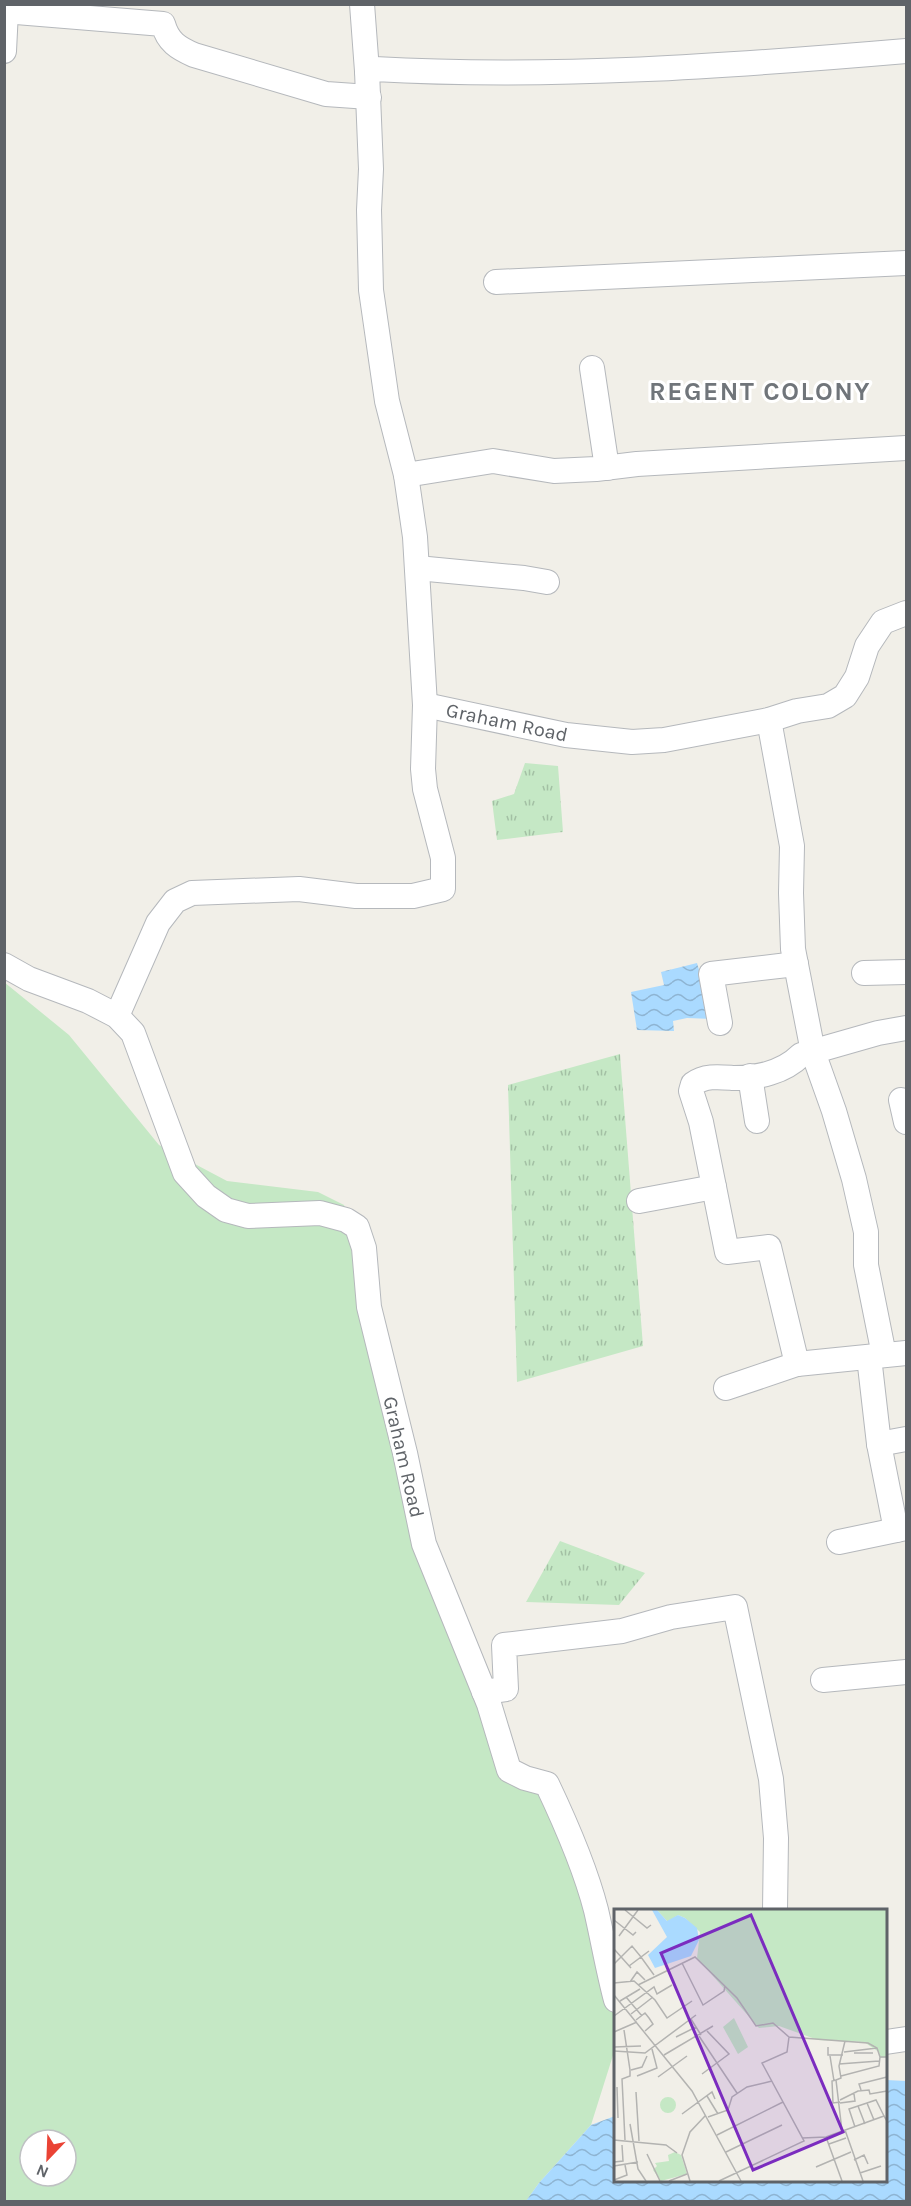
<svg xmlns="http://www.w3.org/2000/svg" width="911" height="2206" font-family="Karla,sans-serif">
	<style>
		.grass { fill: #c5e8c5; fill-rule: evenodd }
		.park { fill: url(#park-tufts) }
		.water { fill: url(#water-waves) }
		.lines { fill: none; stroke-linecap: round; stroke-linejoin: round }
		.minor-casing { stroke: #b5b8bc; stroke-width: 26 }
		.minor { stroke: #fff; stroke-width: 24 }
		.labels { text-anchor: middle; stroke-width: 6; stroke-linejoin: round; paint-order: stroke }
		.street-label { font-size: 20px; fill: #5f6368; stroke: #fff }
		.district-label { font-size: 26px; font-weight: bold; letter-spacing: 1.5px; fill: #70757a; stroke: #fff }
		.inset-road { fill: none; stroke: #b3b3b1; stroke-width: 1.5 }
		.view { fill: #7b2cbf; fill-opacity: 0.15; stroke: #7b2cbf; stroke-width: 3 }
		.inset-edge { fill: none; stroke: #5f6368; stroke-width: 3 }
	</style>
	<defs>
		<pattern id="park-tufts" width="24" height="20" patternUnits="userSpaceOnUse" patternTransform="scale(1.5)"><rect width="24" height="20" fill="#c5e8c5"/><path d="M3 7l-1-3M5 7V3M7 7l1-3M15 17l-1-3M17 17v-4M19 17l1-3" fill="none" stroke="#a3c0a4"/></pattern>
		<pattern id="water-waves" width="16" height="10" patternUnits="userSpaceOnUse" patternTransform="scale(1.5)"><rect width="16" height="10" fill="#aadaff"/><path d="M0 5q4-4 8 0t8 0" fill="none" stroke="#8eb4d2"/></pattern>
	</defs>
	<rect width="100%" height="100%" fill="#f1efe8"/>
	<path class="grass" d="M4,982L69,1035L159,1145L227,1181L318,1192L344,1205L351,1224V1249L401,1456L504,1772L544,1786L593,1912L615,2014V2049L591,2125L539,2183L526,2201H5ZM30,2140H66V2176H30Z"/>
	<g class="park">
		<path d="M525,763L558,766L563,832L497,840L492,801L514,794Z"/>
		<path d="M620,1054L643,1346L517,1382L508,1085Z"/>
		<path d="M560,1541L645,1573L619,1605L526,1602Z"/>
	</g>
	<g class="water">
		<path d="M697,963L713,1019L687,1018L673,1021L674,1031L637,1030L631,992L664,985L661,972Z"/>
		<path d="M886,2080L906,2081V2201H526L539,2183L591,2125L615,2116L616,2180H886Z"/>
	</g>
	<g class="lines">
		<defs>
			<g id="minor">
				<path d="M362,4L367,71"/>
				<path d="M4,11L163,24C168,42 178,48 194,55L326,94L369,97"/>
				<path d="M4,51L6,11"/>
				<path d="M496,282L906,263"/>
				<path d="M592,368L607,468"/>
				<path d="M406,475L493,461L554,471L596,469L637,464L906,448"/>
				<path d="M417,568L524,578L547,582"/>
				<path d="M425,705L566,735L632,742L664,740L769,720L797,711L828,706L845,696L857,677L867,646L883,622L906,613"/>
				<path d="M769,720L792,846L791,893L793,949L813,1052L834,1111L854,1179L866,1232V1265L884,1355"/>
				<path d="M4,965L29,979L88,1001L117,1016L133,1033L185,1173L206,1196L226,1210L248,1216L320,1213L346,1220L357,1227L364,1248L369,1307L405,1453L424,1544L489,1704L509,1770L525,1778L547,1784C566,1824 585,1867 596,1910C603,1940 608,1970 616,2000"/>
				<path d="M864,973L906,972"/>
				<path d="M117,1016L158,923L175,901L192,893L299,889L356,896H413L443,889V858L425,789L423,769L425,705L415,537L406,475L387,401L371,290L369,210L371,169L367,71L374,69C551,79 730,66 906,51"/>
				<path d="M720,1023L711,974L796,964"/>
				<path d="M750,1076L757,1121"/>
				<path d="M901,1100L906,1122"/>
				<path d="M639,1201L714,1187"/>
				<path d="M869,1357L879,1444L896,1530"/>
				<path d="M797,1364L769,1247L727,1252L701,1122L691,1091L693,1084C705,1075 720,1077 734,1078C758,1078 784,1072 801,1055L878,1033L906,1028"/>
				<path d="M726,1388L797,1364L906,1353"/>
				<path d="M879,1444L906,1439"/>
				<path d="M839,1542L906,1528"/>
				<path d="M823,1680L906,1672"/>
				<path d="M484,1692L506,1689L504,1645L622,1631L671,1617L735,1607L771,1779L776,1838L775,1910"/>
				<path d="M886,2042L906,2039"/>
			</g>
		</defs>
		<use href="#minor" class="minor-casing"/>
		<use href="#minor" class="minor"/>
	</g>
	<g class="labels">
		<g class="street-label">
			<text transform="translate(507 722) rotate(12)" y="7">Graham Road</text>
			<text transform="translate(404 1457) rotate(77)" y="7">Graham Road</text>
		</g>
		<g class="district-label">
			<text x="760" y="400">REGENT COLONY</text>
		</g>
	</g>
	<g transform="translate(614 1909)">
		<rect width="273" height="273" fill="#f1efe8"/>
		<path d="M43,1H273V148L266,149L265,143L250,133L204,131L165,117L145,119L83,49L86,23L71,9L64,6L54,13ZM61,243L67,246L73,265L47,272L39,261L43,257L41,254L55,252L54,246Z" fill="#c5e8c5"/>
		<path d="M120,109L134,138L124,145L109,118ZM46 196a8 8 0 1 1 16 0a8 8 0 1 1-16 0Z" fill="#c5e8c5"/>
		<path d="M38,1H43L53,12L64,6L71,9L83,19L85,31L77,47L41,59L34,46L53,28Z" fill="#aadaff"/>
		<path class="inset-road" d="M11,1L33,19L37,16M0,11L19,26L22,23M5,27L24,1M0,40L17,59M68,54L89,96L110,82L111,77M0,55L18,37L27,48L35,42M15,57L27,48L40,66M16,73L23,63L31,71M0,74L20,72L41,91L53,109L78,92M24,76L81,48L123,89L142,117L159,114L175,128L254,134L263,139L266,148H273M0,86L78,182L127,272M12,88L28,107M6,92L26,80M17,105L39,88M0,107L40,78L43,85L58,76M77,110L87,126M22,111L31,104L35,109L39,115L31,122M10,121L16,161V167L8,170L11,231M0,123L23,113M85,127L123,184M62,128L82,118M0,138L27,137M214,138V146H229M0,142L31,144L82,106M230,143L263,139M240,144H259M50,146L99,117M216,147L220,172M225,155L265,152M17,161L28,158L33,147M88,165L115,145L93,122M23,167L43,159L38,140M227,167L265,157L266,148M44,168L73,147M222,171L218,172L219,194L226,193M3,178L4,209M247,181L245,175L273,168M22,183L25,232M93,187L104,205M226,191L244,182L255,181L256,185L273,182M226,194L241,192L240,185M253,194L260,211M244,197L251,215M68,205L98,183L101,190M94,208L114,201L118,188L133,178L158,172M16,215L24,260L32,272M241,218L235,200L262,191L270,207M231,221L249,272M228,222L222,171L227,169L225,157L231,132M103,226L169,193M212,228L228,272M188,229L212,228L270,207L273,212M0,231L52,236L63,244M215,235L232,229M112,243L168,216M33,245L46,272M240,251L250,246L254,255M0,253L9,252L8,236M0,257L24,253M202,258L237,243M246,264L267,257M0,271L13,266L11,256M55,272L73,265M76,272L68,246L76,223L91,207M105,272L190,232L148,154L173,143L175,128"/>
		<path class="view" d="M137,6L229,223L139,261L47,44Z"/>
		<rect width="273" height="273" class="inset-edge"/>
	</g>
	<rect width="911" height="2206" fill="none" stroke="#5f6368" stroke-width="12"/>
	<g transform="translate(48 2158) rotate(203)"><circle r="28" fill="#ffffff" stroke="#bfc1c3" stroke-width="1.5"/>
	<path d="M0-4.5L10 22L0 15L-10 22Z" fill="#ea4335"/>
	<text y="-9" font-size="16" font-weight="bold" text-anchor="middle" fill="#5f6368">N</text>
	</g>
</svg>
